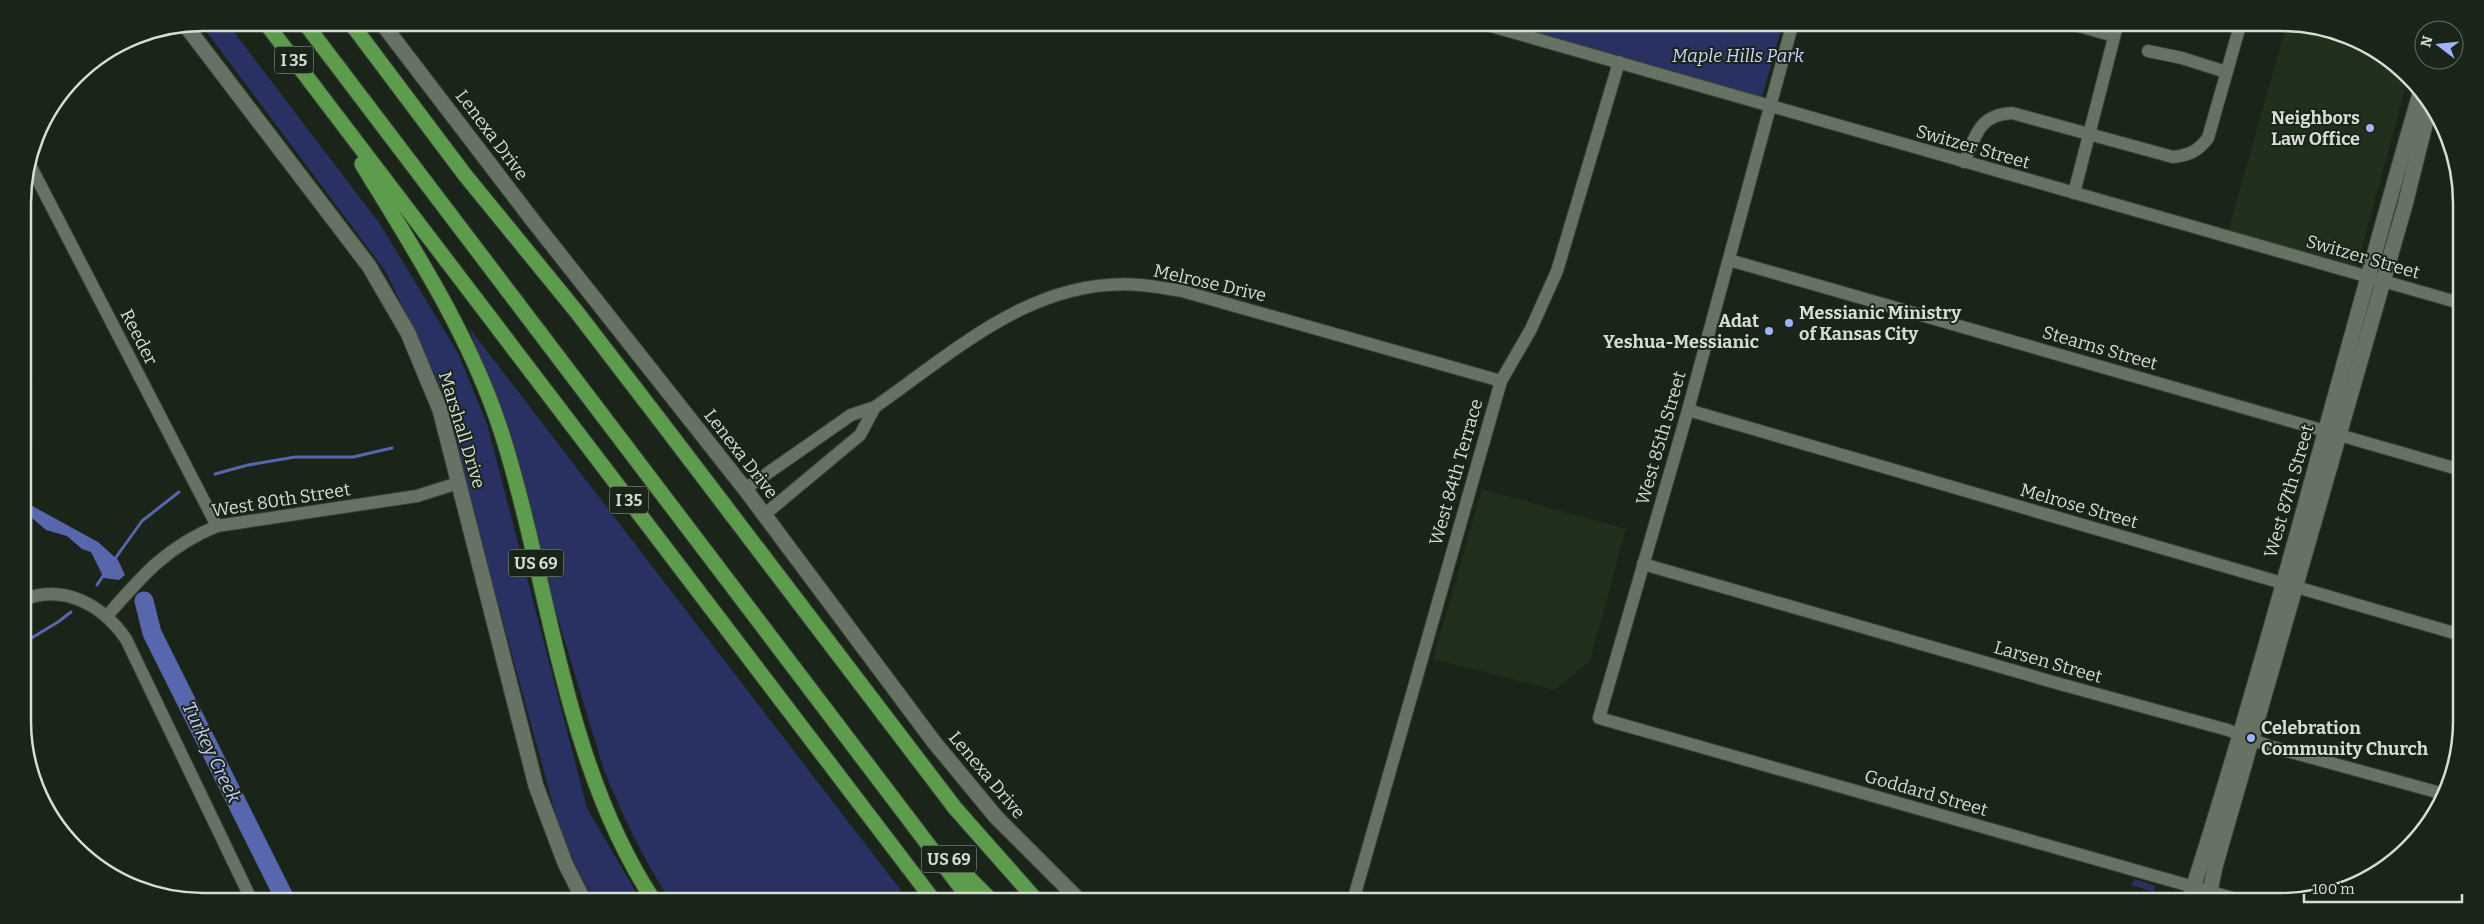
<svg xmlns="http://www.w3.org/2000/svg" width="2484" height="924" font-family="Bitter,serif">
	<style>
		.built { fill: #212f1d }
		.green { fill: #293162 }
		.water { fill: #5866ad }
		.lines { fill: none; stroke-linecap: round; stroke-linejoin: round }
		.stream { stroke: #5866ad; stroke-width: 3 }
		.river { stroke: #5866ad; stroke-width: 19 }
		.street-casing { stroke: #373f36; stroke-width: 14 }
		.secondary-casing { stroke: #373f36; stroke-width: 17 }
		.highway-casing { stroke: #373f36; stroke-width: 17 }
		.street { stroke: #667263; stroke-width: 12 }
		.secondary { stroke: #667263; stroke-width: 15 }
		.highway { stroke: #5d9c4d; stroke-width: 15 }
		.poi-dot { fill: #a2b2fd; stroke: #1a2418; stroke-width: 2 }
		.labels { text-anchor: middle; stroke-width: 4; stroke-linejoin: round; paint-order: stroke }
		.shield { fill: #1a2418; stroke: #9ea69c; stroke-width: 1 }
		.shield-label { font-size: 16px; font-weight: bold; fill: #d6ddd4 }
		.park-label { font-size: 18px; font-style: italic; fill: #cad5fd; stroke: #1a2418 }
		.poi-label { font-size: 18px; font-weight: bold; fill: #d6ddd4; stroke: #1a2418; text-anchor: end }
		.street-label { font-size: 18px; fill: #d6ddd4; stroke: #1a2418 }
		.water-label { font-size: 19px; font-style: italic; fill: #c3cef6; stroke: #1a2418 }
		.rim { fill: none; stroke: #d6ddd4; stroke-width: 2.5 }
	</style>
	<rect width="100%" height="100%" fill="#1a2418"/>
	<g class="built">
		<path d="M2287,24L2338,32L2408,79L2357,266L2228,231Z"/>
		<path d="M1482,489L1626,529L1590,661L1554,690L1433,659Z"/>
	</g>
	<g class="green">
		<path d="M200,23H227L380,224L458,353L487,424L587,808L641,901H594L562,838L437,379L386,272Z"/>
		<path d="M1496,23H1783L1762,97Z"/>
		<path d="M470,329L909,901H671C643,860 623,816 604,770Z"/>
		<path d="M2135,879L2155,886L2154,892L2131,885Z"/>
	</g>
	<path class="water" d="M25,502L98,542L118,560L125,575L119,580L104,578L91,552L82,549L67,536L46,530L25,512Z"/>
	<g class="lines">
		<g class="stream">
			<path d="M215,474L248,465L295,457H353L392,448"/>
			<path d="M114,560L142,521L179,492"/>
			<path d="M97,585L105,573"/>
			<path d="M25,642L58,622L71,612"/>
		</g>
		<path class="river" d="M144,601L152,633L286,901"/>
		<defs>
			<g id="street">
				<path d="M1477,22L2460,303"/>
				<path d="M1793,22L1688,410L1599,718L2243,901"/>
				<path d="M2065,22L2114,36"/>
				<path d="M2148,51L2182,58L2226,72"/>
				<path d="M1964,162C1976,136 1978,115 2012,113L2173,157C2190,155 2198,151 2208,138L2241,22"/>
				<path d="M30,165L217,526"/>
				<path d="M2074,193L2118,22"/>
				<path d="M1729,260L2461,470"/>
				<path d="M1688,410L2461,635"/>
				<path d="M745,489L851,415L875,407C955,351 1035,276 1140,285C1154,286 1168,289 1182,291L1501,381"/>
				<path d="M764,515L860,435L875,407"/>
				<path d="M1643,564L2060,684L2228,730L2269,746L2444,794"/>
				<path d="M25,599C66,584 103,606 126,639L252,901"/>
				<path d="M107,616C142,576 166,547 217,526L417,496L458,483"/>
				<path d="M569,901L581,896"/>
				<path d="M1353,901L1501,381L1531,329L1557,271L1619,62"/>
			</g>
			<g id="secondary">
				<path d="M381,22L534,222L745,489L934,742L996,817L1080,901"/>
				<path d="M186,26L369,266L408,333L440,410L536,786L565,863L584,901"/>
				<path d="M2189,901C2275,633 2342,360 2421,90"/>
				<path d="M2208,901L2215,867L2405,205L2430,105"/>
			</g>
			<g id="highway">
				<path d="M265,22L934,901"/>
				<path d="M304,22L971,901"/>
				<path d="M350,22L465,175L576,311L662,423L955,808L1037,901"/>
				<path d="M362,164C415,251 471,337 502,434C551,589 563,763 654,901"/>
				<path d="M947,856L992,901"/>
			</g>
		</defs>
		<use href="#street" class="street-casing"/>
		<use href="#secondary" class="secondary-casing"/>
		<use href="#highway" class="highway-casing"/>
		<use href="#street" class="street"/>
		<use href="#secondary" class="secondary"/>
		<use href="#highway" class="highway"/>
	</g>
	<g class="poi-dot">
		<circle cx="2370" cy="128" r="5"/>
		<circle cx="1789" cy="323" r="5"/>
		<circle cx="1769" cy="331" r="5"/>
		<circle cx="2251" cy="738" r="5"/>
	</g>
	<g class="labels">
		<g class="shield">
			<rect x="275" y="46.5" width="38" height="27" rx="4"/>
			<rect x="610" y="486.5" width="38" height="27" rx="4"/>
			<rect x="508.5" y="549.5" width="55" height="27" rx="4"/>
			<rect x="921.5" y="845.5" width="55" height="27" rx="4"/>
		</g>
		<g class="shield-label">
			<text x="294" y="66">I 35</text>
			<text x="629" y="506">I 35</text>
			<text x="536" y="569">US 69</text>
			<text x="949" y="865">US 69</text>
		</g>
		<g class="park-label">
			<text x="1738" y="62">Maple Hills Park</text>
		</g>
		<g class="poi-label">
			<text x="2360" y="124">Neighbors<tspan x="2360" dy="21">Law Office</tspan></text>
			<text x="1799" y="319" text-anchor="start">Messianic Ministry<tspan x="1799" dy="21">of Kansas City</tspan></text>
			<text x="1759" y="327">Adat<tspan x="1759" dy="21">Yeshua-Messianic</tspan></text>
			<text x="2261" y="734" text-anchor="start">Celebration<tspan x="2261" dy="21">Community Church</tspan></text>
		</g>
		<g class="street-label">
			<text transform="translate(492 135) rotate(53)" y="6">Lenexa Drive</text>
			<text transform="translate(1973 147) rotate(16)" y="6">Switzer Street</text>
			<text transform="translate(2363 257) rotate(16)" y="6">Switzer Street</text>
			<text transform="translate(1210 283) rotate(13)" y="6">Melrose Drive</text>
			<text transform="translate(139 337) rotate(63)" y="6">Reeder</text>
			<text transform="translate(2100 348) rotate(16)" y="6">Stearns Street</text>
			<text transform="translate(462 430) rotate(73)" y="6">Marshall Drive</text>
			<text transform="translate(1661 438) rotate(-74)" y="6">West 85th Street</text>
			<text transform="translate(741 454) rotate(52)" y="6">Lenexa Drive</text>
			<text transform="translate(1456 472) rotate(-74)" y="6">West 84th Terrace</text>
			<text transform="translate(2289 491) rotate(-74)" y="6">West 87th Street</text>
			<text transform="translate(281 500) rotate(-9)" y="6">West 80th Street</text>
			<text transform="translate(2079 506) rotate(16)" y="6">Melrose Street</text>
			<text transform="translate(2048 662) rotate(16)" y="6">Larsen Street</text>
			<text transform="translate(987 775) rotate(50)" y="6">Lenexa Drive</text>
			<text transform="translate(1926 793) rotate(16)" y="6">Goddard Street</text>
		</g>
		<g class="water-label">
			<text transform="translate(212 752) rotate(64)" y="7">Turkey Creek</text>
		</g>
	</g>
	<path d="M0 0H2484V924H0ZM203 31H2281A172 172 0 0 1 2453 203V721A172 172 0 0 1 2281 893H203A172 172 0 0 1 31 721V203A172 172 0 0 1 203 31Z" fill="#1a2418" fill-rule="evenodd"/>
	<path class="rim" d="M203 31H2281A172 172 0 0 1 2453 203V721A172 172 0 0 1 2281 893H203A172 172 0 0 1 31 721V203A172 172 0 0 1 203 31Z"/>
	<g transform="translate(2439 45) rotate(286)"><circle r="24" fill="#1a2418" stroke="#656e63"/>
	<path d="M0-4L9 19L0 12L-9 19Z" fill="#a2b2fd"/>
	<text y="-8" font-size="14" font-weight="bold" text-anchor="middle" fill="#d6ddd4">N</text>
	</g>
	<path d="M2304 894v8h158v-8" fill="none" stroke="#d6ddd4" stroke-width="2.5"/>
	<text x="2312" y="894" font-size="15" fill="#d6ddd4" stroke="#1a2418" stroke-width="4" paint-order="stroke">100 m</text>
</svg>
